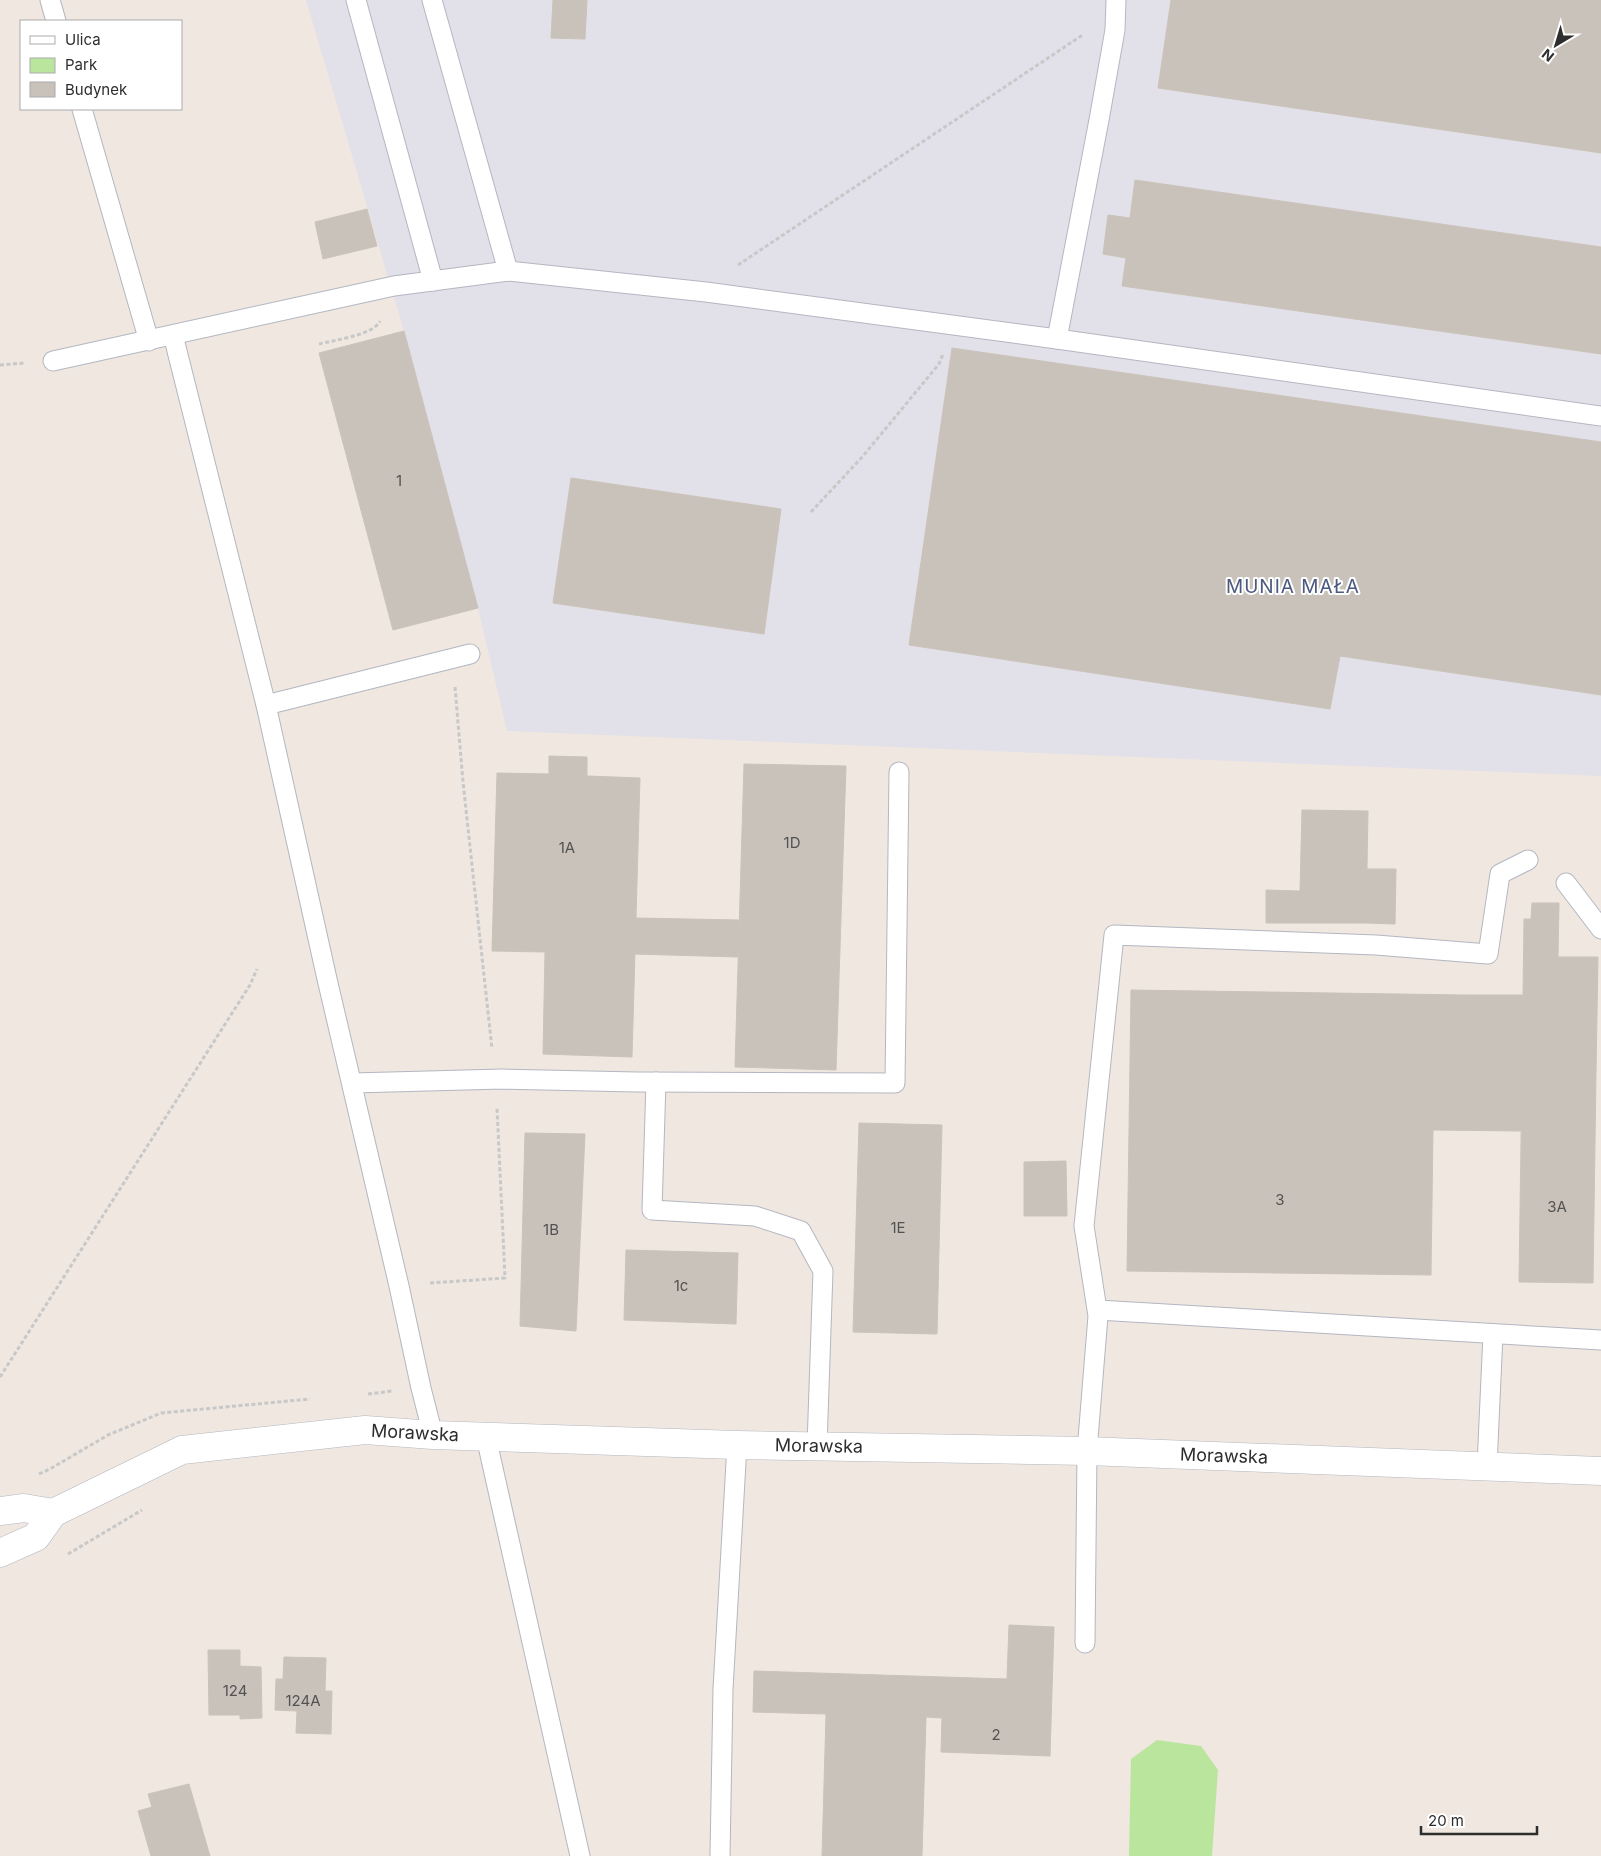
<svg xmlns="http://www.w3.org/2000/svg" width="1601" height="1856" font-family="Inter,sans-serif">
	<style>
		.industrial { fill: #e2e0e8 }
		.green { fill: #bae59d }
		.building { fill: #c8c2bb; stroke: #cbc3b9 }
		.lines { fill: none; stroke-linecap: round; stroke-linejoin: round }
		.service-casing { stroke: #b3b7c1; stroke-width: 21 }
		.secondary-casing { stroke: #b3b7c1; stroke-width: 29 }
		.path { stroke: #c8c8c8; stroke-width: 3; stroke-dasharray: 4 2.5; stroke-linecap: butt }
		.service { stroke: #fff; stroke-width: 19 }
		.secondary { stroke: #fff; stroke-width: 28 }
		.labels { text-anchor: middle; stroke-width: 4; stroke-linejoin: round; paint-order: stroke }
		.number-label { font-size: 15px; fill: #545250 }
		.street-label { font-size: 18px; fill: #2d2d2d; stroke: #fff }
		.neighbourhood-label { font-size: 19px; letter-spacing: 1px; fill: #4c597f; stroke: #fff }
	</style>
	<rect width="100%" height="100%" fill="#efe7e0"/>
	<path class="industrial" d="M306,0H1601V776L507,731L478,608L404,331Z"/>
	<path class="green" d="M1157,1740L1201,1746L1218,1770L1212,1856H1129L1131,1759Z"/>
	<g class="building">
		<path d="M553,0H587L585,39L551,38Z"/>
		<path d="M1171,0H1601V153L1158,88Z"/>
		<path d="M1135,180L1601,247V354L1122,286L1126,258L1103,254L1108,215L1130,218Z"/>
		<path d="M367,209L377,246L323,259L315,222Z"/>
		<path d="M404,331L478,608L393,630L319,353Z"/>
		<path d="M952,348L1601,442V695L1340,656L1330,709L909,645Z"/>
		<path d="M571,478L781,509L764,634L553,603Z"/>
		<path d="M549,756L587,757V776L640,778L632,1057L543,1054L545,952L492,951L497,773L549,774Z"/>
		<path d="M744,764L846,766L836,1070L735,1067Z"/>
		<path d="M1302,810L1368,811L1366,923H1266V890L1300,891Z"/>
		<path d="M1367,869H1396L1395,924L1366,923Z"/>
		<path d="M1532,903H1559L1558,957H1598L1596,1073L1522,1072L1524,919H1531Z"/>
		<path d="M636,918L739,920L738,957L635,954Z"/>
		<path d="M1131,990L1465,995L1464,1058H1434L1431,1275L1127,1271Z"/>
		<path d="M1465,995H1523L1521,1131L1433,1130L1434,1058H1464Z"/>
		<path d="M1522,1072L1596,1073L1593,1283L1519,1282Z"/>
		<path d="M859,1123L942,1125L937,1334L853,1332Z"/>
		<path d="M525,1133L585,1134L576,1331L520,1326Z"/>
		<path d="M1066,1161L1067,1216H1024V1162Z"/>
		<path d="M626,1250L738,1253L736,1324L624,1320Z"/>
		<path d="M1009,1625L1054,1627L1050,1756L941,1752L942,1718L926,1717L922,1856H822L826,1714L753,1712L754,1671L1007,1679Z"/>
		<path d="M208,1650H240V1666L261,1667L262,1718L240,1719V1715H209Z"/>
		<path d="M284,1657L326,1658L325,1691H332L331,1734L296,1733L297,1711L275,1710L276,1679H283Z"/>
		<path d="M189,1784L210,1856H151L138,1811L152,1807L148,1794Z"/>
	</g>
	<g class="lines">
		<defs>
			<g id="service">
				<path d="M50,0L56,21"/>
				<path d="M356,0L433,281"/>
				<path d="M432,0L508,271"/>
				<path d="M82,109L149,341"/>
				<path d="M173,335L266,705L327,979L399,1286L421,1388L433,1435"/>
				<path d="M1057,339L1099,120L1115,30L1116,0"/>
				<path d="M53,361L394,286L508,271L706,292L1057,339L1601,416"/>
				<path d="M266,705L470,654"/>
				<path d="M1566,883L1601,929"/>
				<path d="M656,1082L652,1210L755,1216L801,1231L823,1271L817,1446"/>
				<path d="M353,1083L502,1079L637,1082L895,1083L899,772"/>
				<path d="M1098,1310L1601,1340"/>
				<path d="M486,1437L580,1856"/>
				<path d="M1487,1466L1493,1334"/>
				<path d="M1085,1643L1087,1451L1098,1316L1084,1226L1114,935L1376,945L1488,954L1500,874L1528,860"/>
				<path d="M720,1856L723,1689L737,1445"/>
			</g>
			<g id="secondary">
				<path d="M0,1511L24,1508L53,1513"/>
				<path d="M0,1553L36,1537L53,1513L182,1450L365,1430L433,1435L737,1445L1087,1451L1601,1471"/>
			</g>
		</defs>
		<use href="#service" class="service-casing"/>
		<use href="#secondary" class="secondary-casing"/>
		<g class="path">
			<path d="M738,265L1084,34"/>
			<path d="M319,344C334,340 374,335 380,321"/>
			<path d="M0,365L24,363"/>
			<path d="M811,512L863,456L939,364L943,354"/>
			<path d="M455,687L463,782L492,1049"/>
			<path d="M430,1283L505,1278L497,1108"/>
			<path d="M0,1377L250,985L257,969"/>
			<path d="M368,1394L392,1391"/>
			<path d="M39,1474L50,1469L108,1435L161,1413L310,1399"/>
			<path d="M68,1554L142,1510"/>
		</g>
		<use href="#service" class="service"/>
		<use href="#secondary" class="secondary"/>
	</g>
	<g class="labels">
		<g class="number-label">
			<text x="399" y="486">1</text>
			<text x="792" y="848">1D</text>
			<text x="567" y="853">1A</text>
			<text x="1280" y="1205">3</text>
			<text x="1557" y="1212">3A</text>
			<text x="898" y="1233">1E</text>
			<text x="551" y="1235">1B</text>
			<text x="681" y="1291">1c</text>
			<text x="235" y="1696">124</text>
			<text x="303" y="1706">124A</text>
			<text x="996" y="1740">2</text>
		</g>
		<g class="street-label">
			<text transform="translate(415 1433) rotate(3)" y="6">Morawska</text>
			<text transform="translate(819 1446) rotate(1)" y="6">Morawska</text>
			<text transform="translate(1224 1456) rotate(2)" y="6">Morawska</text>
		</g>
		<g class="neighbourhood-label">
			<text x="1293" y="593">MUNIA MAŁA</text>
		</g>
	</g>
	<rect x="20" y="20" width="162" height="90" fill="#ffffff" stroke="#ababab"/>
	<rect x="30" y="36" width="25" height="8" fill="#ffffff" stroke="#ababab"/>
	<text x="65" y="45" font-size="15" fill="#2d2d2d">Ulica</text>
	<rect x="30" y="58" width="25" height="15" fill="#bae59d" stroke="#ababab"/>
	<text x="65" y="70" font-size="15" fill="#2d2d2d">Park</text>
	<rect x="30" y="82" width="25" height="15" fill="#c8c2bb" stroke="#ababab"/>
	<text x="65" y="95" font-size="15" fill="#2d2d2d">Budynek</text>
	<g transform="translate(1556 45) rotate(218)" stroke="#ffffff" stroke-width="4" paint-order="stroke">
	<path d="M0-4L9 19L0 12L-9 19Z" fill="#2d2d2d"/>
	<text y="-8" font-size="14" font-weight="bold" text-anchor="middle" fill="#2d2d2d">N</text>
	</g>
	<path d="M1421 1826v8h116v-8" fill="none" stroke="#2d2d2d" stroke-width="2.5"/>
	<text x="1428" y="1826" font-size="15" fill="#2d2d2d" stroke="#ffffff" stroke-width="4" paint-order="stroke">20 m</text>
</svg>
